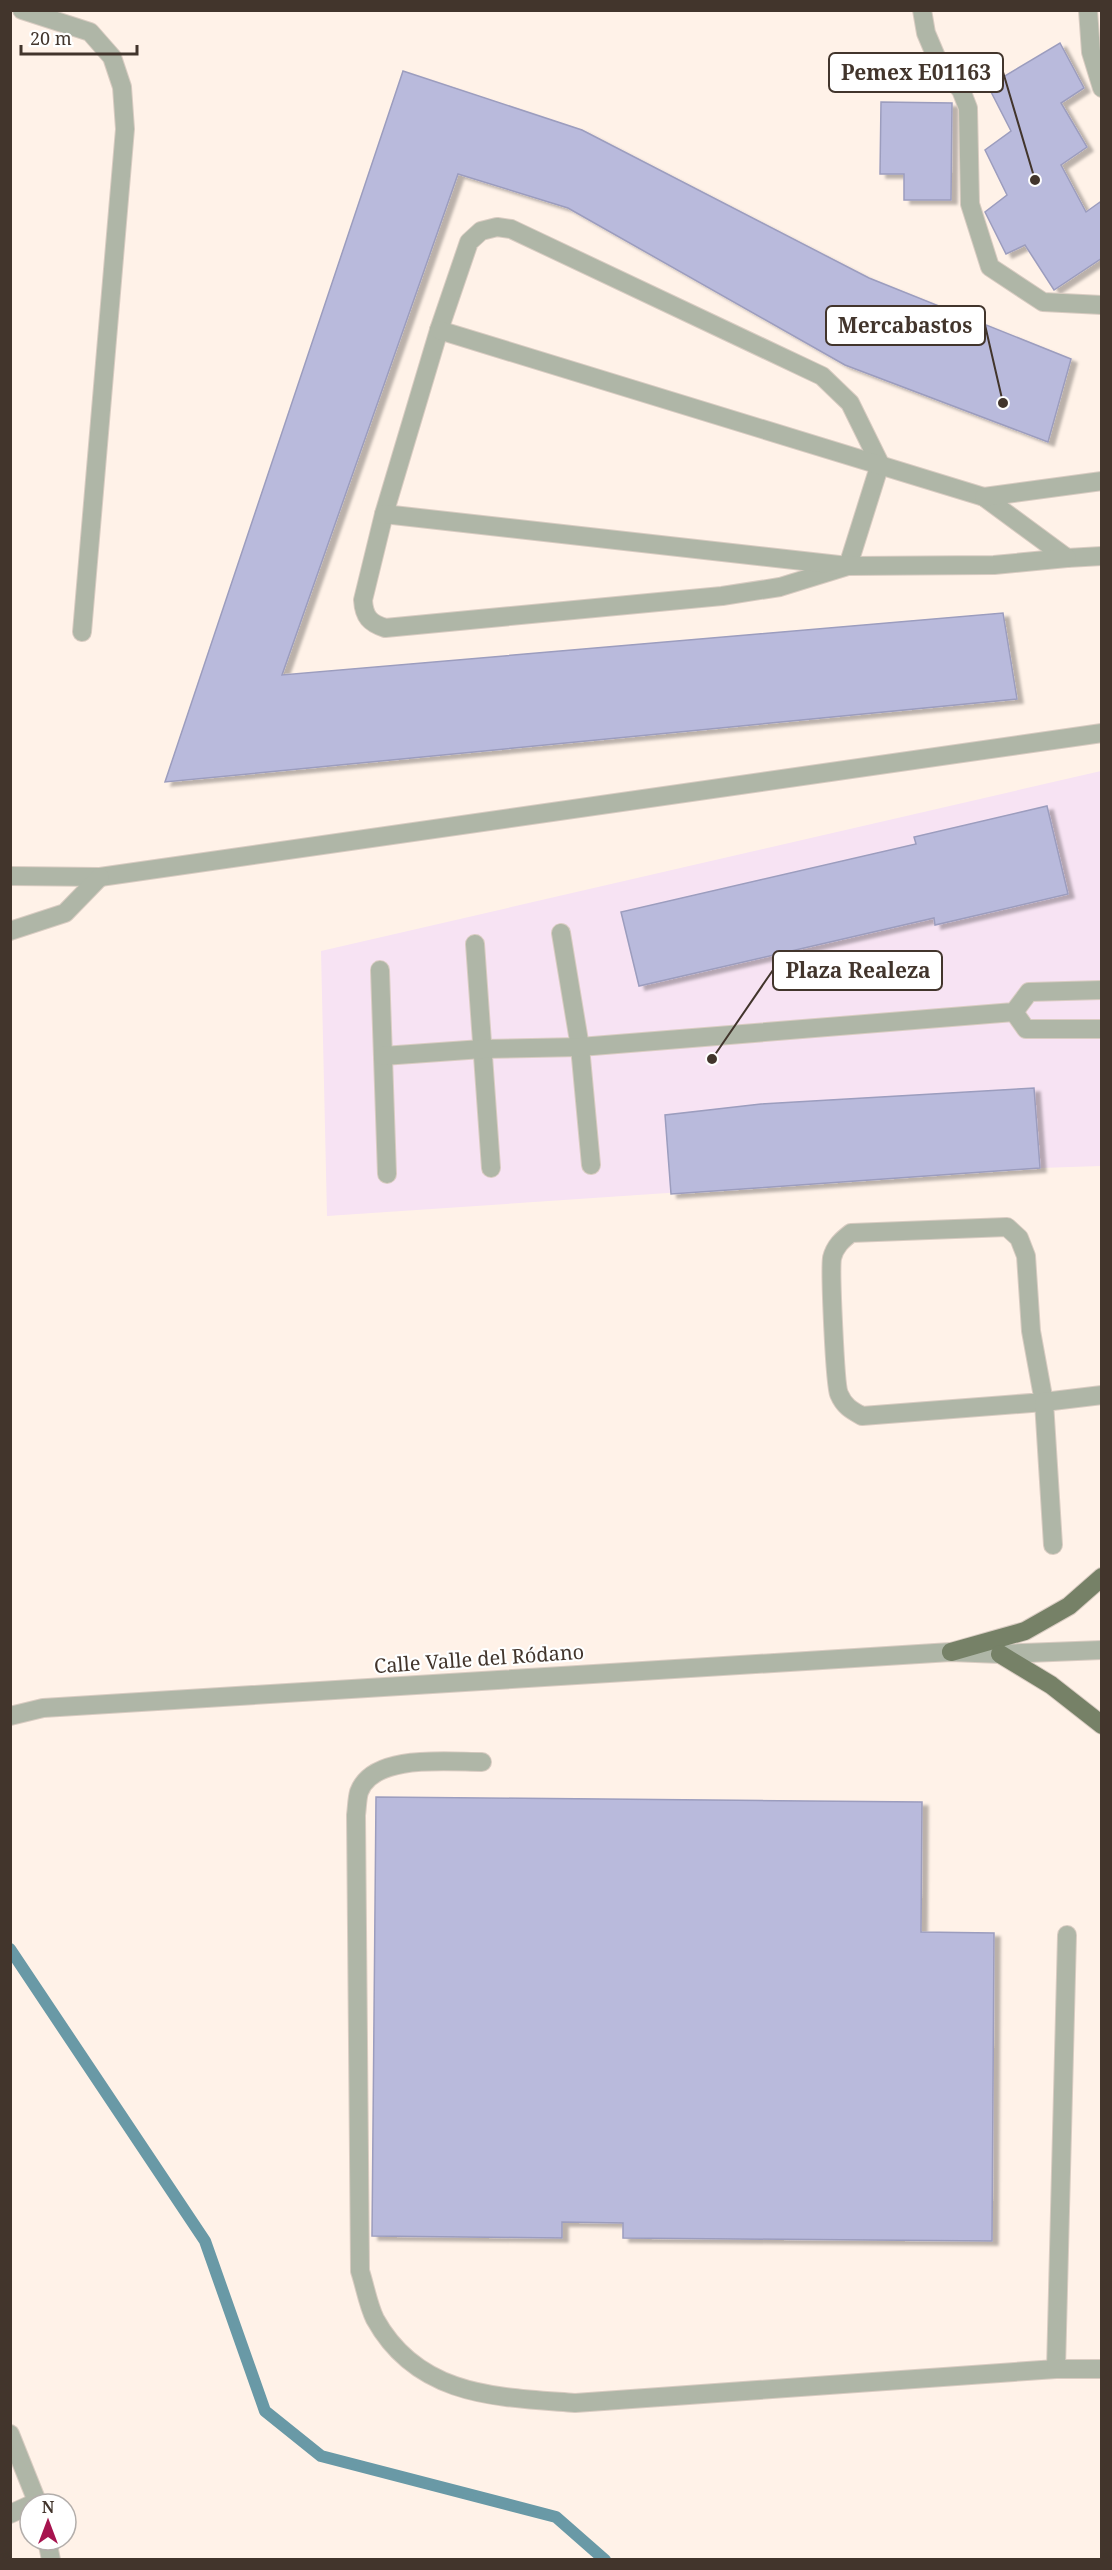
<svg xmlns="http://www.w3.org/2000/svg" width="1112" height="2570" font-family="'Noto Serif',serif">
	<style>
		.commercial { fill: #f7e3f3 }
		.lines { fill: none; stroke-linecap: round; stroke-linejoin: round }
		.stream { stroke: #6999a6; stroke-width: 12 }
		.building { fill: #b9badc; stroke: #9c9dbe; stroke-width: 1.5; filter: url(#shadow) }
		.lane-casing { stroke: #d9ccc2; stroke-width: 20 }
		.street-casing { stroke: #d9ccc2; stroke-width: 20 }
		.primary-casing { stroke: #d9ccc2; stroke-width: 20 }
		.lane { stroke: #afb6a7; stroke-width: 18 }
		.street { stroke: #afb6a7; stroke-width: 18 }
		.primary { stroke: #768167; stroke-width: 18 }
		.labels { text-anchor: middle; stroke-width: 4.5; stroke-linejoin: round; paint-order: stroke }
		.street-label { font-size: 20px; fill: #42352c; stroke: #fff }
		.leader { fill: none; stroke: #42352c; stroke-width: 2 }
		.callout-dot { fill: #42352c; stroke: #fff; stroke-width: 2 }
		.callout { fill: #fff; stroke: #42352c; stroke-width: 2 }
		.callout-label { font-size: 21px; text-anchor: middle; font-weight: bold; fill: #42352c }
	</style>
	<defs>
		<filter id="shadow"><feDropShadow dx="6" dy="4" stdDeviation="1.5" flood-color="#0004"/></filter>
	</defs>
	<rect width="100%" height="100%" fill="#fff2e8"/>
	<path class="commercial" d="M1101,771V1166L1040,1168L327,1216L321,951Z"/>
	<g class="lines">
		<path class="stream" d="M10,1949L205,2241L265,2411L321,2456L556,2517L605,2560"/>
	</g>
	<g class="building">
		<path d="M1060,43L1084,88L1061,103L1087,147L1061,165L1086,212L1100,202L1102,205V258L1054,290L1025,245L1006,254L985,212L1007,195L985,150L1011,131L988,86Z"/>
		<path d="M403,71L582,130L869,278L1071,359L1048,442L845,365L568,208L458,174L282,675L1003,613L1017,699L165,782Z"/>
		<path d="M881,102L952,103L951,200H904V174H880Z"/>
		<path d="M1047,806L1068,894L935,925L934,918L639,986L621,912L916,844L914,837Z"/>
		<path d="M1034,1088L1040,1168L671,1194L665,1115L761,1104Z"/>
		<path d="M376,1797L922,1802L921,1932L994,1933L992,2241L623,2238V2223L562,2222V2238L372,2236Z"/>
	</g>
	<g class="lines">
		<defs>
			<g id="lane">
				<path d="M22,10L90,32L112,57L122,87L125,129L82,632"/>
				<path d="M922,10L926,33L940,66L961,90L968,108L970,204L990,267L1043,302L1102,305"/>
				<path d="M1088,10L1091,52L1102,88"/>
				<path d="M497,227L511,229L822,376L850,403L880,464L848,566L780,587L722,596L385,628C370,623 364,617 363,600L384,514L439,330L469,242L481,231Z"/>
				<path d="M439,330L984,497L1067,558L1102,556"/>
				<path d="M984,497L1102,481"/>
				<path d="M384,514L848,566L994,565L1067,558"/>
				<path d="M10,876L100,877L1102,733"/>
				<path d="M10,931L65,913L100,877"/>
				<path d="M561,933L580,1047L591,1165"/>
				<path d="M475,944L491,1168"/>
				<path d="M380,970L387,1174"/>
				<path d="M1014,1012L1026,1029H1102"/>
				<path d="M383,1056L482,1049L580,1047L1014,1012L1029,992L1102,990"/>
				<path d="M1007,1227L1019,1238L1026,1256L1031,1331L1044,1402L862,1416C851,1410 844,1406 839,1394C835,1385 830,1271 832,1258C835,1246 842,1240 851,1233Z"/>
				<path d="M1053,1545L1044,1402L1102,1395"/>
				<path d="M482,1762C449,1762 373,1753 359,1792C357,1799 357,1808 356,1815L360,2271C365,2286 368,2305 375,2319C418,2397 497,2397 575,2403L1056,2369"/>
				<path d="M1067,1935L1056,2369H1102"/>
			</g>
			<g id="street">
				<path d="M10,1716L43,1708L951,1652L1000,1654L1102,1650"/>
				<path d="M10,2434L38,2504"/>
				<path d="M10,2514L30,2505"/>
				<path d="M47,2540L51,2560"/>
			</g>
			<g id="primary">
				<path d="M951,1652L1025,1631L1069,1606L1102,1577"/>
				<path d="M1000,1654L1051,1685L1102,1725"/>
			</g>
		</defs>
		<use href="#lane" class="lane-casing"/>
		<use href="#street" class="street-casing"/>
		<use href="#primary" class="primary-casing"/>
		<use href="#lane" class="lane"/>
		<use href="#street" class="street"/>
		<use href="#primary" class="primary"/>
	</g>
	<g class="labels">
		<g class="street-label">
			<text transform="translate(479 1659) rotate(-4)" y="7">Calle Valle del Ródano</text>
		</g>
	</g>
	<path class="leader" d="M1035 180L1003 72M1003 403L985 325M712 1059L773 970"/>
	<g class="callout-dot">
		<circle cx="1035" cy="180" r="6"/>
		<circle cx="1003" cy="403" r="6"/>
		<circle cx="712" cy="1059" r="6"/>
	</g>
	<g class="callout">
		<rect x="829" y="53" width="174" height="39" rx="6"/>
		<rect x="826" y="306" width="159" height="39" rx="6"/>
		<rect x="773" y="951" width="169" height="39" rx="6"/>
	</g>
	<g class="callout-label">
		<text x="916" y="80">Pemex E01163</text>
		<text x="905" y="333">Mercabastos</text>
		<text x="858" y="978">Plaza Realeza</text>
	</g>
	<rect width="1112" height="2570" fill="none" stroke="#42352c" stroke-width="24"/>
	<g transform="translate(48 2522)"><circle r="28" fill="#ffffff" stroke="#b3aeab" stroke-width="1.5"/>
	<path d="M0-4.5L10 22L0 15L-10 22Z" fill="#a6134e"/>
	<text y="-9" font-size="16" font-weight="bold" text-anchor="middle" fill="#42352c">N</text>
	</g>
	<path d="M21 45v9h116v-9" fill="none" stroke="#42352c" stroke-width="3"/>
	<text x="30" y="45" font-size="18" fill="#42352c" stroke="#ffffff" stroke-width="4.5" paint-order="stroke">20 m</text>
</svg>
